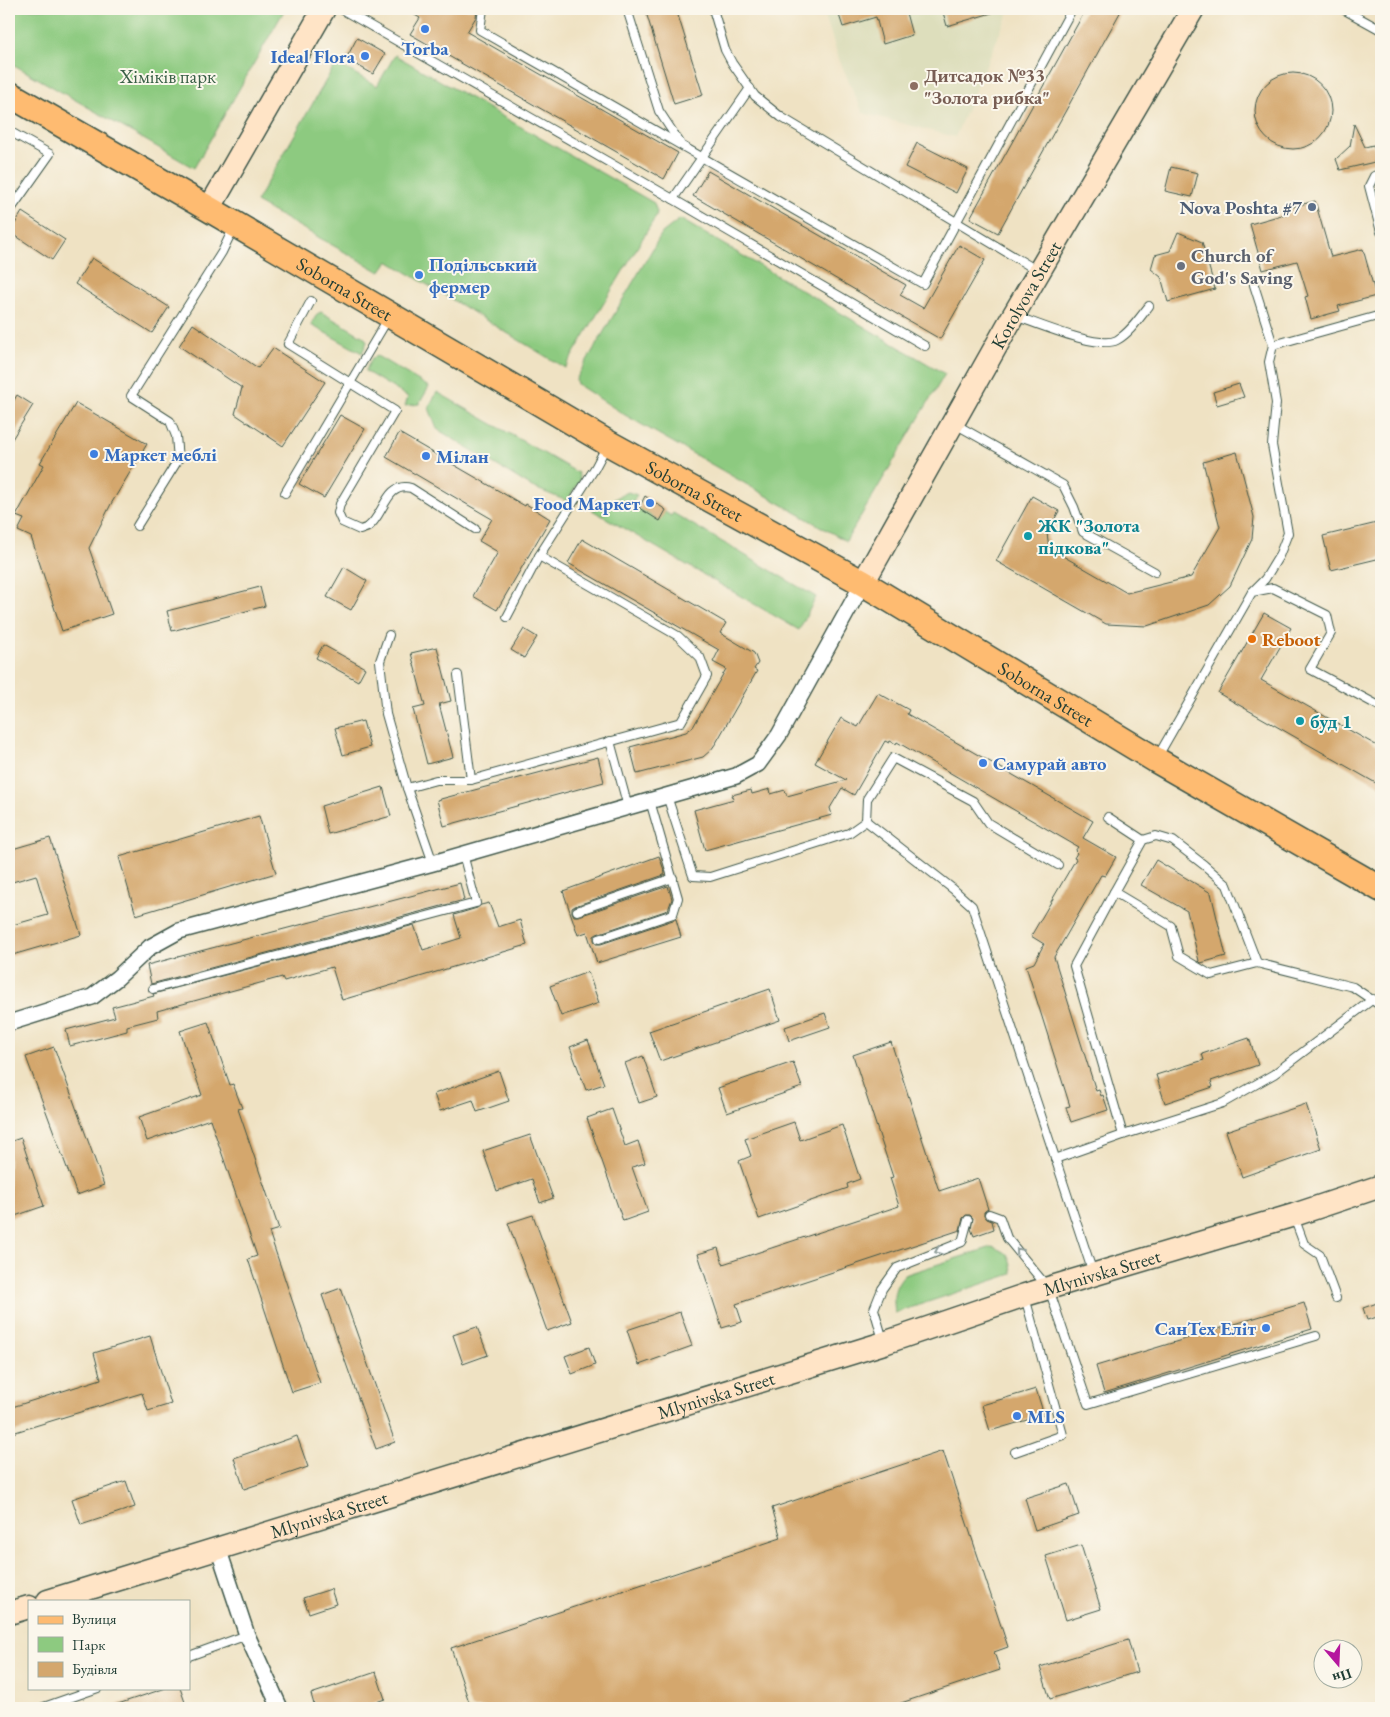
<svg xmlns="http://www.w3.org/2000/svg" width="1390" height="1717" font-family="'EB Garamond',serif">
	<style>
		.built { fill: #dddebc }
		.green { fill: #8dca80; stroke: #56845a }
		.building { fill: #d4a76d }
		.lines { fill: none; stroke-linecap: round; stroke-linejoin: round }
		.lane-casing { stroke: #3e5649; stroke-width: 10 }
		.street-casing { stroke: #3e5649; stroke-width: 18 }
		.secondary-casing { stroke: #3e5649; stroke-width: 25 }
		.primary-casing { stroke: #3e5649; stroke-width: 28 }
		.lane { stroke: #fff; stroke-width: 8 }
		.street { stroke: #fff; stroke-width: 15 }
		.secondary { stroke: #ffe4c6; stroke-width: 22 }
		.primary { stroke: #febb71; stroke-width: 25 }
		.oneway { stroke: #8f9e9a }
		.shop-dot { fill: #3f7fe0; stroke: #fbf7ec; stroke-width: 2 }
		.education-dot { fill: #8d6e63; stroke: #fbf7ec; stroke-width: 2 }
		.service-dot { fill: #5c6f8a; stroke: #fbf7ec; stroke-width: 2 }
		.worship-dot { fill: #6b7280; stroke: #fbf7ec; stroke-width: 2 }
		.culture-dot { fill: #0f9aa8; stroke: #fbf7ec; stroke-width: 2 }
		.food-dot { fill: #e8710a; stroke: #fbf7ec; stroke-width: 2 }
		.labels { text-anchor: middle; stroke-width: 4; stroke-linejoin: round; paint-order: stroke }
		.shop-label { font-size: 19px; font-weight: bold; fill: #366cbe; stroke: #fbf7ec; text-anchor: start }
		.education-label { font-size: 19px; font-weight: bold; fill: #785e54; stroke: #fbf7ec; text-anchor: start }
		.park-label { font-size: 19px; fill: #3a6047; stroke: #fbf7ec }
		.service-label { font-size: 19px; font-weight: bold; fill: #4e5e75; stroke: #fbf7ec; text-anchor: end }
		.worship-label { font-size: 19px; font-weight: bold; fill: #5b616d; stroke: #fbf7ec; text-anchor: start }
		.street-label { font-size: 19px; fill: #1f3d34; stroke: #fbf7ec }
		.culture-label { font-size: 19px; font-weight: bold; fill: #0d838f; stroke: #fbf7ec; text-anchor: start }
		.food-label { font-size: 19px; font-weight: bold; fill: #c56008; stroke: #fbf7ec; text-anchor: start }
	</style>
	<rect width="100%" height="100%" fill="#fbf7ec"/>
	<filter id="ink" filterUnits="userSpaceOnUse"><feTurbulence type="fractalNoise" baseFrequency=".02" numOctaves="2"/><feDisplacementMap in="SourceGraphic" scale="10" xChannelSelector="R" yChannelSelector="G"/><feConvolveMatrix kernelMatrix="1 2 1 2 8 2 1 2 1" color-interpolation-filters="sRGB"/></filter>
	<filter id="wash" filterUnits="userSpaceOnUse"><feTurbulence type="fractalNoise" baseFrequency=".0096" numOctaves="4" result="noise"/><feDisplacementMap in="SourceGraphic" scale="20" xChannelSelector="R" yChannelSelector="G"/><feGaussianBlur stdDeviation="1.12" result="paint"/><feColorMatrix in="noise" values="0 0 0 0 0 0 0 0 0 0 0 0 0 0 0 0 0 1.4 0 .05"/><feComposite in="paint" operator="in"/></filter>
	<g filter="url(#wash)">
		<rect width="100%" height="100%" fill="#efe2c3"/>
		<path class="built" d="M823,9H1010L955,137L863,113L839,59Z"/>
		<g class="green">
			<path d="M9,9H285L194,168L9,62Z"/>
			<path d="M395,55L654,203L657,212L656,216L565,368L388,261L380,272L256,202L336,63L377,86Z"/>
			<path d="M680,219L945,374L846,541L625,415L577,384L576,380L579,374L662,233Z"/>
			<path d="M321,312L364,337L367,342L362,353L311,325L317,314Z"/>
			<path d="M377,356L429,387L419,404L405,406L408,397L365,371L372,358Z"/>
			<path d="M437,392L578,473L580,480L567,501L532,487L437,429L429,408Z"/>
			<path d="M628,492L637,495L632,504L659,521L665,512L671,516L673,513L816,597L799,630L592,510Z"/>
			<path d="M992,1247C1008,1252 1011,1257 1012,1274L895,1313C893,1296 893,1288 904,1275Z"/>
		</g>
		<g id="blocks">
			<g class="building">
				<path d="M404,9H477L476,17L467,32L678,153L664,179L410,34L420,18Z"/>
				<path d="M645,9H676L703,95L674,104Z"/>
				<path d="M837,9H905L912,35L883,44L876,17L843,27Z"/>
				<path d="M942,9H995V12L947,26Z"/>
				<path d="M1086,9H1122L998,233L970,218Z"/>
				<path d="M357,38L385,54L373,74L346,59Z"/>
				<circle cx="1293" cy="111" r="38"/>
				<path d="M1354,124L1365,147L1373,145L1379,161L1340,170L1336,159L1350,146Z"/>
				<path d="M917,143L968,169L956,193L905,167Z"/>
				<path d="M1171,167L1198,173L1192,197L1165,191Z"/>
				<path d="M708,171L906,285L900,295L923,308L959,245L985,260L940,339L693,196Z"/>
				<path d="M1315,201L1331,257L1363,249L1376,296L1338,306L1340,311L1311,319L1305,297L1308,296L1297,261L1263,270L1250,224L1289,213L1288,208Z"/>
				<path d="M22,212L65,240L52,260L10,232Z"/>
				<path d="M1178,232L1202,242L1215,289L1168,302L1161,277L1151,269L1155,255L1170,251Z"/>
				<path d="M92,258L169,307L152,333L75,284Z"/>
				<path d="M193,324L258,368L273,348L325,382L283,446L235,414L242,388L179,346Z"/>
				<path d="M1239,384L1244,397L1217,405L1213,392Z"/>
				<path d="M17,395L33,405L9,444V409Z"/>
				<path d="M76,403L147,444L111,504L89,548L112,614L62,631L31,537L18,531L24,519L16,516L44,465L40,463Z"/>
				<path d="M340,415L365,429L324,498L299,484Z"/>
				<path d="M399,433L525,506L526,504L550,519L497,610L473,596L498,552L479,541L492,519L386,457Z"/>
				<path d="M1237,452L1254,517L1252,539L1230,586L1209,605L1147,626L1106,624L996,561L1032,496L1059,511L1047,533L1049,548L1127,593L1191,577L1220,527L1203,462Z"/>
				<path d="M645,496L666,510L660,521L639,508Z"/>
				<path d="M1381,522V558L1331,570L1323,536Z"/>
				<path d="M582,539L726,623L720,633L754,653L758,663L754,669L757,671L716,743L711,750L703,757L637,774L630,747L686,732L693,727L726,669L713,662L719,650L568,563Z"/>
				<path d="M344,567L367,581L351,610L327,597Z"/>
				<path d="M260,587L265,606L172,631L167,611Z"/>
				<path d="M1264,613L1291,628L1261,680L1381,748V786L1218,693Z"/>
				<path d="M524,629L537,637L524,658L511,650Z"/>
				<path d="M323,645L365,668L358,681L316,658Z"/>
				<path d="M437,647L451,701L439,704L453,757L427,764L413,709L425,706L411,653Z"/>
				<path d="M878,693L909,710L907,714L1093,821L1083,838L1116,857L1105,876L1101,875L1054,957L1096,1091L1099,1090L1101,1096L1103,1095L1108,1110L1071,1122L1066,1107L1070,1106L1026,966L1034,963L1044,944L1031,936L1076,859L1074,858L1077,853L1075,851L1078,847L897,742L896,744L890,741L889,743L885,741L854,795L842,788L830,808L832,815L705,850L694,810L734,799L732,795L751,790L752,794L770,789L771,794L785,790L787,796L846,780L815,763L841,718L858,727Z"/>
				<path d="M363,721L370,747L343,755L335,728Z"/>
				<path d="M598,757L604,782L444,826L437,800Z"/>
				<path d="M383,787L391,816L328,834L321,806Z"/>
				<path d="M259,816L276,873L136,915L119,857Z"/>
				<path d="M50,838L81,935L9,956V926L48,915L36,875L9,883V850Z"/>
				<path d="M659,856L665,873L664,875L575,906L572,908V912L574,916H579L668,886L672,899L668,910L597,934L594,936V940L596,944H601L676,919L681,937L597,963L587,932L578,935L563,891Z"/>
				<path d="M1156,860L1211,893L1226,956L1201,963L1199,961L1187,911L1141,885Z"/>
				<path d="M460,883L464,900L151,984L147,965Z"/>
				<path d="M489,903L498,927L520,920L527,945L342,1000L332,967L284,981L282,977L157,1011L158,1018L127,1026V1031L70,1046L66,1030L115,1017L112,1007L154,996L153,994L414,925L423,950L461,938L454,915L477,908L481,905Z"/>
				<path d="M588,972L599,1003L561,1016L550,986Z"/>
				<path d="M770,989L780,1020L660,1061L649,1031Z"/>
				<path d="M825,1013L830,1027L789,1041L785,1027Z"/>
				<path d="M208,1022L230,1085L233,1084L242,1108L238,1109L279,1229L269,1232L320,1383L292,1392L248,1259L257,1256L210,1119L147,1141L139,1117L202,1095L180,1031Z"/>
				<path d="M1249,1038L1258,1065L1211,1081L1213,1087L1165,1103L1156,1075L1204,1060L1202,1054Z"/>
				<path d="M588,1040L604,1084L586,1090L570,1047Z"/>
				<path d="M891,1042L939,1191L978,1178L988,1209L984,1212V1215L987,1219L992,1221L994,1229L974,1236L971,1229L973,1218L970,1215H966L963,1218L960,1230L736,1304L742,1322L722,1328L698,1254L718,1248L723,1264L899,1206L890,1178L893,1177L853,1055Z"/>
				<path d="M54,1047L104,1185L77,1195L26,1057Z"/>
				<path d="M643,1056L657,1097L639,1103L625,1063Z"/>
				<path d="M793,1062L802,1087L727,1113L718,1088Z"/>
				<path d="M499,1071L509,1101L477,1112L473,1100L440,1111L434,1094Z"/>
				<path d="M1306,1104L1321,1149L1242,1177L1226,1131Z"/>
				<path d="M612,1109L625,1146L638,1141L645,1163L632,1167L648,1212L623,1221L587,1118Z"/>
				<path d="M794,1122L800,1140L842,1125L860,1179L847,1184L848,1188L759,1219L739,1161L751,1156L745,1139Z"/>
				<path d="M530,1135L553,1198L540,1203L532,1179L497,1191L483,1151Z"/>
				<path d="M21,1138L44,1206L9,1218V1142Z"/>
				<path d="M533,1215L572,1322L547,1331L508,1223Z"/>
				<path d="M341,1288L395,1442L376,1449L322,1295Z"/>
				<path d="M1304,1303L1312,1329L1104,1393L1096,1366Z"/>
				<path d="M1377,1303L1381,1316L1367,1320L1363,1308Z"/>
				<path d="M680,1312L692,1346L639,1365L627,1330Z"/>
				<path d="M477,1327L488,1355L463,1364L453,1335Z"/>
				<path d="M150,1336L171,1404L148,1411L142,1393L9,1434V1408L101,1379L94,1353Z"/>
				<path d="M589,1347L595,1365L572,1374L565,1356Z"/>
				<path d="M1036,1389L1044,1415L990,1431L982,1405Z"/>
				<path d="M297,1436L308,1467L244,1489L234,1458Z"/>
				<path d="M943,1451L1008,1647L994,1652L1000,1670L886,1708H471L451,1648L781,1538L772,1508Z"/>
				<path d="M126,1481L135,1507L81,1525L72,1499Z"/>
				<path d="M1069,1484L1079,1515L1035,1530L1025,1498Z"/>
				<path d="M1081,1545L1101,1609L1066,1620L1046,1556Z"/>
				<path d="M331,1589L336,1604L309,1613L303,1598Z"/>
				<path d="M1128,1640L1137,1672L1050,1699L1040,1667Z"/>
				<path d="M376,1672L385,1699L359,1708H315L311,1694Z"/>
				<path d="M166,1688H180L187,1708H113L112,1706Z"/>
			</g>
		</g>
	</g>
	<g filter="url(#ink)">
		<use href="#blocks" fill-opacity="0" stroke="#3e5649" stroke-width="1"/>
		<g class="lines">
			<defs>
				<g id="lane">
					<path d="M341,9L673,199L925,346"/>
					<path d="M483,9L480,30L923,284L1072,9"/>
					<path d="M627,9L659,111L680,143"/>
					<path d="M713,9L725,50L732,63L755,96L781,117L1038,271"/>
					<path d="M1343,9L1381,30"/>
					<path d="M9,131L50,154L9,212"/>
					<path d="M1381,173L1374,176L1369,186L1381,232"/>
					<path d="M673,199L750,88"/>
					<path d="M1254,285L1273,345L1381,315"/>
					<path d="M311,301L288,344L395,411L340,504L338,513L342,522L360,530C363,529 366,528 368,527C384,516 386,481 411,488L475,529"/>
					<path d="M1015,316C1036,323 1099,350 1117,340C1130,333 1140,317 1149,306"/>
					<path d="M955,424L1063,485L1074,507L1083,532L1155,572"/>
					<path d="M285,493L389,317"/>
					<path d="M137,526L178,460L176,436L170,421L131,396L222,252L234,227"/>
					<path d="M1252,592L1265,579L1279,556L1288,533L1272,445L1276,403L1269,362L1273,345"/>
					<path d="M507,617L539,556L595,468L606,447"/>
					<path d="M389,635L380,661L386,714L407,788L433,863"/>
					<path d="M458,675L471,780"/>
					<path d="M610,741L628,807"/>
					<path d="M1158,756L1252,592L1273,588L1327,615L1331,633L1310,669L1381,707"/>
					<path d="M407,788L436,780H471L681,722L707,676L700,657L678,636L539,556"/>
					<path d="M667,796L693,876L710,877L849,833L866,821L953,889L972,906L1093,1273"/>
					<path d="M1108,817L1143,840"/>
					<path d="M866,821L867,799L893,758L973,801L988,823L1058,865"/>
					<path d="M1114,892L1143,840L1156,836L1173,841L1204,865L1227,885L1257,963"/>
					<path d="M577,911L673,878"/>
					<path d="M599,939L673,914L678,898L650,801"/>
					<path d="M153,989L476,903L463,854"/>
					<path d="M1123,1135L1223,1103L1274,1074L1373,999"/>
					<path d="M1055,1159L1123,1135L1074,966L1114,892L1171,926L1179,956L1211,975L1257,963L1353,987L1381,1006"/>
					<path d="M989,1214L1000,1218L1007,1238L1049,1289L1088,1404L1316,1336"/>
					<path d="M1294,1217L1304,1244L1320,1255L1336,1298"/>
					<path d="M883,1340L874,1309L882,1289L897,1268L962,1242L968,1220"/>
					<path d="M1015,1452L1063,1435L1025,1297"/>
					<path d="M189,1656L247,1635"/>
					<path d="M41,1708L98,1688"/>
				</g>
				<g id="street">
					<path d="M9,1023L92,997L117,978L150,947L179,931L433,863L736,776L758,764L779,735L863,583"/>
					<path d="M218,1548L247,1635L280,1708"/>
				</g>
				<g id="secondary">
					<path d="M209,209L324,9"/>
					<path id="s1" d="M863,583L1013,316L1193,9"/>
					<path id="s2" d="M48,1601L884,1343L1025,1295L1294,1215L1381,1186"/>
					<path d="M9,1613L29,1607"/>
				</g>
				<g id="primary">
					<path id="s3" d="M9,94L209,209L608,443L863,583L1156,760L1381,889"/>
				</g>
			</defs>
			<use href="#lane" class="lane-casing"/>
			<use href="#street" class="street-casing"/>
			<use href="#secondary" class="secondary-casing"/>
			<use href="#primary" class="primary-casing"/>
			<use href="#lane" class="lane"/>
			<use href="#street" class="street"/>
			<use href="#secondary" class="secondary"/>
			<use href="#primary" class="primary"/>
		</g>
		<defs><path id="oneway-chevron" d="M-2-3.5L2.5 0L-2 3.5" fill="none" stroke-width="1.6" stroke-linecap="round" stroke-linejoin="round" transform="scale(1.25)"/></defs>
		<g class="oneway">
			<use href="#oneway-chevron" transform="translate(938 1251) rotate(158)"/>
			<use href="#oneway-chevron" transform="translate(1019 1251) rotate(-131)"/>
		</g>
	</g>
	<g class="shop-dot">
		<circle cx="425" cy="29" r="5"/>
		<circle cx="365" cy="56" r="5"/>
		<circle cx="419" cy="275" r="5"/>
		<circle cx="94" cy="454" r="5"/>
		<circle cx="426" cy="456" r="5"/>
		<circle cx="650" cy="503" r="5"/>
		<circle cx="983" cy="763" r="5"/>
		<circle cx="1266" cy="1328" r="5"/>
		<circle cx="1017" cy="1416" r="5"/>
	</g>
	<circle class="education-dot" cx="914" cy="86" r="5"/>
	<circle class="service-dot" cx="1312" cy="207" r="5"/>
	<circle class="worship-dot" cx="1181" cy="266" r="5"/>
	<g class="culture-dot">
		<circle cx="1028" cy="536" r="5"/>
		<circle cx="1300" cy="721" r="5"/>
	</g>
	<circle class="food-dot" cx="1252" cy="639" r="5"/>
	<g class="labels">
		<g class="shop-label">
			<text x="425" y="55" text-anchor="middle">Torba</text>
			<text x="355" y="63" text-anchor="end">Ideal Flora</text>
			<text x="429" y="271">Подільський<tspan x="429" dy="22">фермер</tspan></text>
			<text x="104" y="461">Маркет меблі</text>
			<text x="436" y="463">Мілан</text>
			<text x="640" y="510" text-anchor="end">Food Маркет</text>
			<text x="993" y="770">Самурай авто</text>
			<text x="1256" y="1335" text-anchor="end">СанТех Еліт</text>
			<text x="1027" y="1423">MLS</text>
		</g>
		<g class="education-label">
			<text x="924" y="82">Дитсадок №33<tspan x="924" dy="22">"Золота рибка"</tspan></text>
		</g>
		<g class="park-label">
			<text x="168" y="83">Хіміків парк</text>
		</g>
		<g class="service-label">
			<text x="1302" y="214">Nova Poshta #7</text>
		</g>
		<g class="worship-label">
			<text x="1191" y="262">Church of<tspan x="1191" dy="22">God's Saving</tspan></text>
		</g>
		<g class="street-label">
			<text dy="7" stroke="none"><textPath href="#s3" startOffset="388">Soborna Street</textPath></text>
			<text dy="7" stroke="none"><textPath href="#s1" startOffset="331">Korolyova Street</textPath></text>
			<text dy="7" stroke="none"><textPath href="#s3" startOffset="792">Soborna Street</textPath></text>
			<text dy="7" stroke="none"><textPath href="#s3" startOffset="1198">Soborna Street</textPath></text>
			<text dy="7" stroke="none"><textPath href="#s2" startOffset="1104">Mlynivska Street</textPath></text>
			<text dy="7" stroke="none"><textPath href="#s2" startOffset="699">Mlynivska Street</textPath></text>
			<text dy="7" stroke="none"><textPath href="#s2" startOffset="294">Mlynivska Street</textPath></text>
		</g>
		<g class="culture-label">
			<text x="1038" y="532">ЖК "Золота<tspan x="1038" dy="22">підкова"</tspan></text>
			<text x="1310" y="728">буд 1</text>
		</g>
		<g class="food-label">
			<text x="1262" y="646">Reboot</text>
		</g>
	</g>
	<rect width="1390" height="1717" fill="none" stroke="#fbf7ec" stroke-width="30"/>
	<rect x="28" y="1600" width="162" height="90" fill="#fbf7ec" stroke="#a3ada2"/>
	<rect x="38" y="1616" width="25" height="8" fill="#febb71" stroke="#a3ada2"/>
	<text x="72" y="1624" font-size="15" fill="#1f3d34">Вулиця</text>
	<rect x="38" y="1637" width="25" height="15" fill="#8dca80" stroke="#a3ada2"/>
	<text x="72" y="1650" font-size="15" fill="#1f3d34">Парк</text>
	<rect x="38" y="1662" width="25" height="15" fill="#d4a76d" stroke="#a3ada2"/>
	<text x="72" y="1674" font-size="15" fill="#1f3d34">Будівля</text>
	<g transform="translate(1338 1664) rotate(161)"><circle r="24" fill="#fbf7ec" stroke="#a3ada2"/>
	<path d="M0-4L9 19L0 12L-9 19Z" fill="#b5179e"/>
	<text y="-8" font-size="14" font-weight="bold" text-anchor="middle" fill="#1f3d34">Пн</text>
	</g>
</svg>
